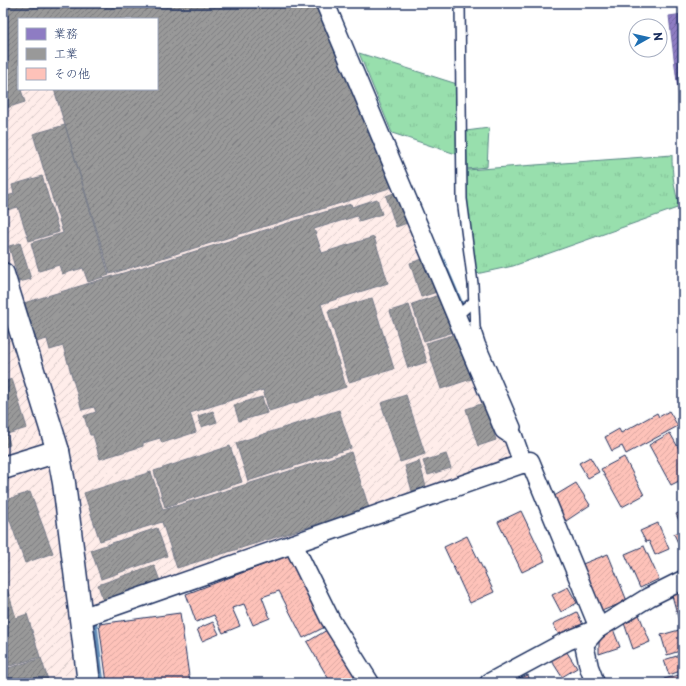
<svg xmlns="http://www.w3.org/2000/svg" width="686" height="686" font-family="'Playpen Sans','Klee One',sans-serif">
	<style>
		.industrial { fill: url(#industrial-furrows); fill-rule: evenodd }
		.grass { fill: url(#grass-tufts); stroke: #5a8786 }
		.offices { fill: url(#offices-hatch); stroke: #6c65a5 }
		.industry { fill: url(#industry-hatch); stroke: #737987 }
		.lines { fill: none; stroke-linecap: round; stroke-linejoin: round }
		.stream { stroke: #648eb8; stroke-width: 5 }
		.building { fill: url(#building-hatch); stroke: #1b2f5e }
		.lane-casing { stroke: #1b2f5e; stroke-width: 12 }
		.street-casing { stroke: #1b2f5e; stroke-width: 21 }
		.secondary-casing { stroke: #1b2f5e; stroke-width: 25 }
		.lane { stroke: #fff; stroke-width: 9 }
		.street { stroke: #fff; stroke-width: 18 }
		.secondary { stroke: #fff; stroke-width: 22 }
	</style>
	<defs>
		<pattern id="industrial-furrows" width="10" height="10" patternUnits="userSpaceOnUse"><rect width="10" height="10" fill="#ffedea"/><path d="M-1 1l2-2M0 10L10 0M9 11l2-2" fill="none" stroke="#dacccb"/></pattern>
		<pattern id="grass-tufts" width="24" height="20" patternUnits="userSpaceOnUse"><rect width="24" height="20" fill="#98dfad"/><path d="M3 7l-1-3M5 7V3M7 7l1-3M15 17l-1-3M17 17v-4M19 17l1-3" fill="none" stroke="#82c097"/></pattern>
		<pattern id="offices-hatch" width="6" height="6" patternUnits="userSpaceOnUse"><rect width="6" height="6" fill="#8e7cc3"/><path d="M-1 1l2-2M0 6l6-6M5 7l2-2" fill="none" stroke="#7366a2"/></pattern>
		<pattern id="industry-hatch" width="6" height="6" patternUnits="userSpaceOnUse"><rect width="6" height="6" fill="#999"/><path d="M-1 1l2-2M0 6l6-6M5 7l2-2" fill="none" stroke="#7c7d80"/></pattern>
		<pattern id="building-hatch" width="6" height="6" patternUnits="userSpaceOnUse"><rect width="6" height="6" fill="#fec2b9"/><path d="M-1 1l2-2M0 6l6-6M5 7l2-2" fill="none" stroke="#d9a7a1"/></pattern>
	</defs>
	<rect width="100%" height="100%" fill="#fff"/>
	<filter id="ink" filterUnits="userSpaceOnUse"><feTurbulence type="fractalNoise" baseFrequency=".025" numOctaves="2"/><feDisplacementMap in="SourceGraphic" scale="8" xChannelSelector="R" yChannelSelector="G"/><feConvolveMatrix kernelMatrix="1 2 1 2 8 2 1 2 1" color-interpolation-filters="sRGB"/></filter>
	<g filter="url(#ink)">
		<path class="industrial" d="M3,3H322L511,455L506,464L69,621L76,683H3ZM19,19H157V89H19Z"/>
		<g class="grass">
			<path d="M359,53L457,84L459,155L392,133Z"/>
			<path d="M489,128L487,167L467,169L466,131Z"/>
			<path d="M672,155C672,173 674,190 680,207L513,266L476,274L466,192L467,170Z"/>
		</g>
		<path class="offices" d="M683,14V132L669,16Z"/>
		<g class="industry">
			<path d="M3,3H319L396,186L110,274L54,89H157V19H19V89H25L21,90L25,102L3,109Z"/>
			<path d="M65,125L109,275L88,282L83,268L62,274L59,265L39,271L31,243L63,233L33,134Z"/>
			<path d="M42,176L59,232L29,241L18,207L3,211V197L14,194L12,185Z"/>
			<path d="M399,191L410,222L396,227L386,196Z"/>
			<path d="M377,199L382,214L359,221L357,216L314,229L322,253L374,237L388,283L321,304L346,387L269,411L263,390L190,413L196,432L162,443L160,438L143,443V446L100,459L93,435H90L84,416L96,412L94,407L82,410L63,346L50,350L47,339L36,342L24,303L351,204L352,207Z"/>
			<path d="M20,243L31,279L19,282L9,246Z"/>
			<path d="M429,257L440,291L421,297L410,263Z"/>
			<path d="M442,294L454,332L424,341L412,304Z"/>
			<path d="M372,298L394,369L349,382L328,311Z"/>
			<path d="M409,305L427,362L408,368L390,311Z"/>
			<path d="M459,333L474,378L441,389L426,343Z"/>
			<path d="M12,379L27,428L7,434L10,445L3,448V382Z"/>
			<path d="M406,395L425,454L400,462L381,403Z"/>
			<path d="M262,397L267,413L239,421L234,405Z"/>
			<path d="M484,403L496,440L478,446L466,409Z"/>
			<path d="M339,410L351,448L248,481L236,443Z"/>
			<path d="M213,411L217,422L201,427L198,416Z"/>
			<path d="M230,446L242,482L165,507L154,471Z"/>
			<path d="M351,452L369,508L177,568L162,522L100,541L84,493L151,472L163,510Z"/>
			<path d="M446,454L451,468L428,475L423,461Z"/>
			<path d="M419,461L426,487L412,491L405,466Z"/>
			<path d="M30,492L53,553L25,563L3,501Z"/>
			<path d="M157,528L167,556L101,579L91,550Z"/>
			<path d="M154,565L160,581L104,602L98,585Z"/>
			<path d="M3,575L16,618L27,614L40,657L10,666L3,645Z"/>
			<path d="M3,648L9,668L41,658L49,683H3Z"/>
		</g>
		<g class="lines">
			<g class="stream">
				<path d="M437,248L464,311"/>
				<path d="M95,617H94L102,683"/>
			</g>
		</g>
		<g class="building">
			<path d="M669,411L678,426L626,454L622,446L612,451L605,437L619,429L621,433L657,413L659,417Z"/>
			<path d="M670,433L683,456V479L671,485L649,445Z"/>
			<path d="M590,457L599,472L588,478L579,463Z"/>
			<path d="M624,457L644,495L622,507L601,469Z"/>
			<path d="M576,483L590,505L566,521L551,498Z"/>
			<path d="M521,511L545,561L522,572L498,522Z"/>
			<path d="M683,511V529L676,514Z"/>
			<path d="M658,523L669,549L655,555L649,541L646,542L640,531Z"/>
			<path d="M683,530V554L674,534Z"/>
			<path d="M467,536L494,592L470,603L444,547Z"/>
			<path d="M644,546L659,579L640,588L625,554Z"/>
			<path d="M608,554L627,601L599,612L580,565Z"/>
			<path d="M289,555L325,627L303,638L279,591L262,597L270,618L253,625L244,604L232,608L240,626L223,633L214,615L196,622L186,594Z"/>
			<path d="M568,587L577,603L561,612L552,595Z"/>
			<path d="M683,589V624H680L671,592Z"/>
			<path d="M577,612L584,627L561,639L553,624Z"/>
			<path d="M638,612L650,642L633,649L624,623L631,621L629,616Z"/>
			<path d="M180,613L190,683H107L99,624Z"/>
			<path d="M213,622L219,634L202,641L197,629Z"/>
			<path d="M613,629L620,647L599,654V635Z"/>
			<path d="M327,630L359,683H331L307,642Z"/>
			<path d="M679,630L683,643V650L667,655L661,635Z"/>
			<path d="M563,646L577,668L562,677L548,655Z"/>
			<path d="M683,654V670L669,675L664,660Z"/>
			<path d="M683,674V683H665L664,679Z"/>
			<path d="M528,675L531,683H510Z"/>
		</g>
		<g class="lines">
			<defs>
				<g id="lane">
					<path d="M460,3L462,199L473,284L475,328L480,343L516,427L513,436"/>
					<path d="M457,316L474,301"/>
				</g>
				<g id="street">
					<path d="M325,3L504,430L513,436L523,464"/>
					<path d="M293,544L330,619L370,683"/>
					<path d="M81,618L530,461L599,628"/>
					<path d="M489,683L567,641L599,628L649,597L683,580"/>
					<path d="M595,683L589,667L584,644L598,628"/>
				</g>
				<g id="secondary">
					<path d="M3,274L58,451L64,483L89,683"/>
					<path d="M3,468L58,451"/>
				</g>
			</defs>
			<use href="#lane" class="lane-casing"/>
			<use href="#street" class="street-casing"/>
			<use href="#secondary" class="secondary-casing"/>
			<use href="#lane" class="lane"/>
			<use href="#street" class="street"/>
			<use href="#secondary" class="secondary"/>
		</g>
	</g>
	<rect width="686" height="686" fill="none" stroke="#fff" stroke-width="16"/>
	<rect x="8" y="8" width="670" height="670" fill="none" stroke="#1b2f5e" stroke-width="1.5" filter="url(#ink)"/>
	<rect x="18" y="18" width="140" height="72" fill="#ffffff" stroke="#a4acbf"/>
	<rect x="26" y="28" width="20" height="12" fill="#8e7cc3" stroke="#a4acbf"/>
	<text x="54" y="38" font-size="12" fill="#1b2f5e">業務</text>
	<rect x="26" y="48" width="20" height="12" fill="#999999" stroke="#a4acbf"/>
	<text x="54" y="58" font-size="12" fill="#1b2f5e">工業</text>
	<rect x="26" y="68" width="20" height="12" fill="#fec2b9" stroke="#a4acbf"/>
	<text x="54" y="78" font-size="12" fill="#1b2f5e">その他</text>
	<g transform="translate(648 38) rotate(82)"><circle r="19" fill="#ffffff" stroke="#a4acbf"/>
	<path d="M0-3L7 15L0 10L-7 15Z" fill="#1f6fb2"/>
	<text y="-6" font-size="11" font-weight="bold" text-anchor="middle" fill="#1b2f5e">N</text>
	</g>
</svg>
